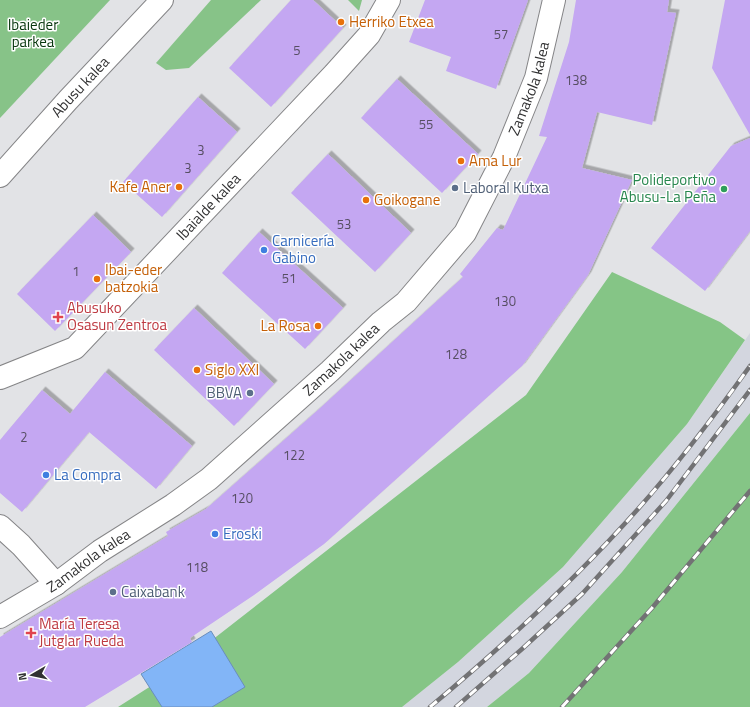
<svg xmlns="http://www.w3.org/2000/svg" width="750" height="707" font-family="'Titillium Web',sans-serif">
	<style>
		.built { fill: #d3d6df }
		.green { fill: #87c388 }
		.forest { fill: #85c586 }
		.water { fill: #82b5f7; stroke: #6a8dbc }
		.building { fill: #c4a7f2; filter: url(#shadow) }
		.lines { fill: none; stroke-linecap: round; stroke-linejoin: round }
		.minor-casing { stroke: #858587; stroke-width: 24 }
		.minor { stroke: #fff; stroke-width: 22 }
		.rail-casing { stroke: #727274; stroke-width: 4.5 }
		.rail { stroke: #fff; stroke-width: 3; stroke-dasharray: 9; stroke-linecap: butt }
		.food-dot { fill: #e8710a; stroke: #fff; stroke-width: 1.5 }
		.service-dot { fill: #5c6f8a; stroke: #fff; stroke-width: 1.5 }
		.leisure-dot { fill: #2e9e5b; stroke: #fff; stroke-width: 1.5 }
		.shop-dot { fill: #3f7fe0; stroke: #fff; stroke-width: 1.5 }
		.health-dot { fill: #e0444e; stroke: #fff; stroke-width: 1.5 }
		.labels { text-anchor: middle; stroke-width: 3; stroke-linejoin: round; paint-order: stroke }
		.number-label { font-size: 13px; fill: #564e62 }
		.food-label { font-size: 15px; fill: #c56008; stroke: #fff; text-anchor: start }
		.park-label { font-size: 15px; fill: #07360d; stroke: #fff }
		.street-label { font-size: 15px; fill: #313132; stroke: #fff }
		.leisure-label { font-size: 15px; fill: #27864d; stroke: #fff; text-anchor: end }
		.service-label { font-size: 15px; fill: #4e5e75; stroke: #fff; text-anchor: start }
		.shop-label { font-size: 15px; fill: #366cbe; stroke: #fff; text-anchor: start }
		.health-label { font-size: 15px; fill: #be3a42; stroke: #fff; text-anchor: start }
	</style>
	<defs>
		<filter id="shadow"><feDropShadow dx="3.5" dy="-3.5" stdDeviation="0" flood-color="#0004"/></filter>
	</defs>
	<rect width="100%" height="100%" fill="#e2e3e6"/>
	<path class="built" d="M750,333V413L622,572L529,673L487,707H402L458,662L563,567L687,424Z"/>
	<g class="green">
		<path d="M0,0H110L0,118Z"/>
		<path d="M211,0H261L189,68L166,70L156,63Z"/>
		<path d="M348,0H362L359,11Z"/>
	</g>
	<g class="forest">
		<path d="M612,272L720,322L745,340L687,424L563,567L458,662L402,707H118L162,679L526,395Z"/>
		<path d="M750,413V707H487L529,673L622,572Z"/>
	</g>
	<path class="water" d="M211,631L245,687L212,707H162L141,674Z"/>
	<g class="building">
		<path d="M291,0H313L343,28L271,107L229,68Z"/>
		<path d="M425,0H528L496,89L446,71L451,57L409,42Z"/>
		<path d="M576,0H669L667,12L676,13L652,125L597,112L582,168L632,180L588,275L522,366L324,544L254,595L190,638L192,642L85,707H0V637L168,536L166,532L206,509L318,410L463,277L460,274L497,228L503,230L547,137L539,136L569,42Z"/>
		<path d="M725,0H750V135L712,68Z"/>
		<path d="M397,79L478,154L442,193L361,118Z"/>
		<path d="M198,97L237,132L162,217L123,182Z"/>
		<path d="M750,138V231L705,291L651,248L731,146Z"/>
		<path d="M328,154L411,233L375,272L291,193Z"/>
		<path d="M93,215L131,252L55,331L17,294Z"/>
		<path d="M259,232L343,308L305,349L222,273Z"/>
		<path d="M194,308L274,384L234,426L154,350Z"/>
		<path d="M105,372L192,446L156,489L89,432L22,512L0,493V440L42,390L70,414Z"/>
	</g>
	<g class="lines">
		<defs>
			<g id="minor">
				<path id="s1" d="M0,176L68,100L162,0"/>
				<path id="s2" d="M0,378L75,348L334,74L369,35L389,0"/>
				<path d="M0,526L21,545L56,584"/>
				<path id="s3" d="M0,617L56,584L100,551L173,505L209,479L330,371L381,322L406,302L465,233L504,157L536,78L554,0"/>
			</g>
		</defs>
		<use href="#minor" class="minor-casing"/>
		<use href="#minor" class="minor"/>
		<defs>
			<g id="rail">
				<path d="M430,707C503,646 575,580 638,509C678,464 715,415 750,366"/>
				<path d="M456,707L522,649L582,594L666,501L750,390"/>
				<path d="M562,707L652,608L750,491"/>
			</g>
		</defs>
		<use href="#rail" class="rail-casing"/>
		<use href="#rail" class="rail"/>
	</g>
	<g class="food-dot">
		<circle cx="341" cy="22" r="4"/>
		<circle cx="461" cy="161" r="4"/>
		<circle cx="179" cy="187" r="4"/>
		<circle cx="366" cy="200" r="4"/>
		<circle cx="97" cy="279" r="4"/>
		<circle cx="318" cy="326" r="4"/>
		<circle cx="197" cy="370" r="4"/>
	</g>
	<g class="service-dot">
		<circle cx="455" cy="188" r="4"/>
		<circle cx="250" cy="393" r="4"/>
		<circle cx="113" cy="592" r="4"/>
	</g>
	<circle class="leisure-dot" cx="724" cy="189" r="4"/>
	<g class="shop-dot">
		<circle cx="264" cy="250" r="4"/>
		<circle cx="46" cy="475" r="4"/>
		<circle cx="215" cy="534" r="4"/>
	</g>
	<g class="health-dot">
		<path d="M56 311h4v4h4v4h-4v4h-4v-4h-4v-4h4z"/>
		<path d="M29 627h4v4h4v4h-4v4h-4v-4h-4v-4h4z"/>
	</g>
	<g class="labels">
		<g class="number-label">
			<text x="501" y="39">57</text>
			<text x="297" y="55">5</text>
			<text x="576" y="85">138</text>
			<text x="426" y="129">55</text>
			<text x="201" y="155">3</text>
			<text x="188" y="173">3</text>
			<text x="344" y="229">53</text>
			<text x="76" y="276">1</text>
			<text x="289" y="283">51</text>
			<text x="505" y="306">130</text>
			<text x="456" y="359">128</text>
			<text x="24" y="442">2</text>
			<text x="294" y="460">122</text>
			<text x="242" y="503">120</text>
			<text x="197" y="572">118</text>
		</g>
		<g class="food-label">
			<text x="349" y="27">Herriko Etxea</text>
			<text x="469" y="166">Ama Lur</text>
			<text x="171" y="192" text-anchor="end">Kafe Aner</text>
			<text x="374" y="205">Goikogane</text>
			<text x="105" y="275">Ibai-eder<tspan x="105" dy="17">batzokia</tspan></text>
			<text x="310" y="331" text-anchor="end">La Rosa</text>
			<text x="205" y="375">Siglo XXI</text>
		</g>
		<g class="park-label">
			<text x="33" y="30">Ibaieder<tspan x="33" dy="17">parkea</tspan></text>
		</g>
		<g class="street-label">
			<text dy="5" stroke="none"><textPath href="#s1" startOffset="120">Abusu kalea</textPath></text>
			<text dy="5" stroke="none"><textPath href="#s3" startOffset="765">Zamakola kalea</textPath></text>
			<text dy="5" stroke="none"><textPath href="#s2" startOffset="275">Ibaialde kalea</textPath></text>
			<text dy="5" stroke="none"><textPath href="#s3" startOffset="429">Zamakola kalea</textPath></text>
			<text dy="5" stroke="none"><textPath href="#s3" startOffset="105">Zamakola kalea</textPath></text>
		</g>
		<g class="leisure-label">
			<text x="716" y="185">Polideportivo<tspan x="716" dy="17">Abusu-La Peña</tspan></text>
		</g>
		<g class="service-label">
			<text x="463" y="193">Laboral Kutxa</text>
			<text x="242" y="398" text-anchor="end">BBVA</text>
			<text x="121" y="597">Caixabank</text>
		</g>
		<g class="shop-label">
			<text x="272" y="246">Carnicería<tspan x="272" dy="17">Gabino</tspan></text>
			<text x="54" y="480">La Compra</text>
			<text x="223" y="539">Eroski</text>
		</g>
		<g class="health-label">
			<text x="67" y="313">Abusuko<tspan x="67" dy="17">Osasun Zentroa</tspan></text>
			<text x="39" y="629">María Teresa<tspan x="39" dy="17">Jutglar Rueda</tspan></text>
		</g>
	</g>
	<g transform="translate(32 675) rotate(261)" stroke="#ffffff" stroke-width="3" paint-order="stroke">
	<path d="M0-3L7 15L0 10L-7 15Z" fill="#313132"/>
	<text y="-6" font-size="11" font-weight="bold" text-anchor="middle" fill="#313132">N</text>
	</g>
</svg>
